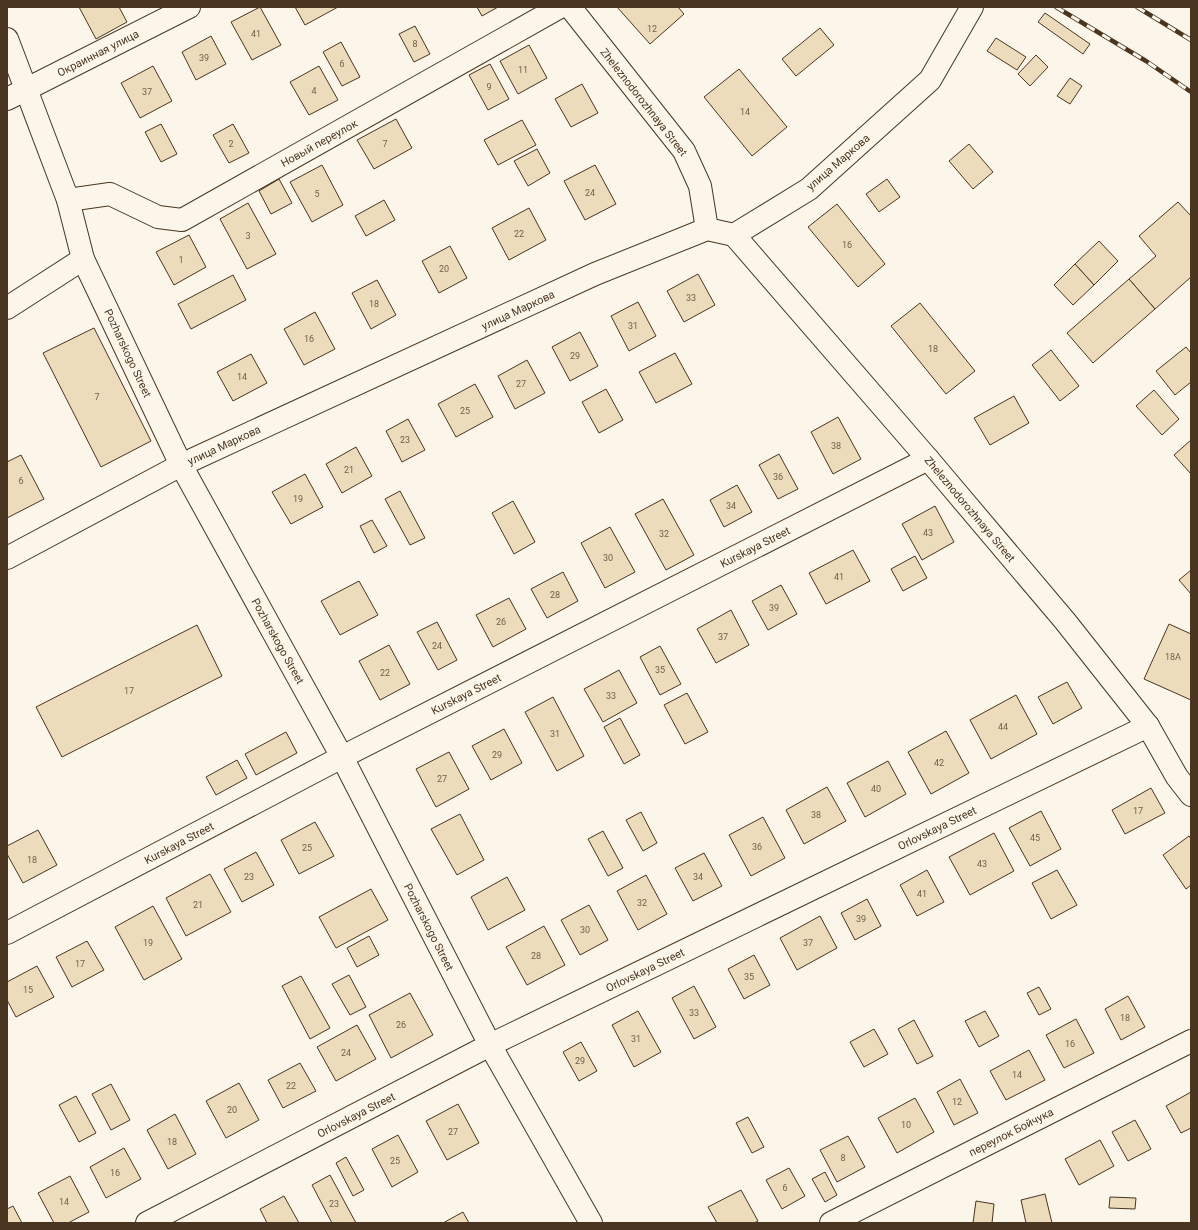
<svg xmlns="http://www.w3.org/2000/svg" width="1198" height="1230" font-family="Roboto,sans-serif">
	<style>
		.building { fill: #ecdcbc; stroke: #4a3520 }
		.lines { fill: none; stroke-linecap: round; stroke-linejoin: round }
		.minor-casing { stroke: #4a3520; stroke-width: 24 }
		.minor { stroke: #fbf6e9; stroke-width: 22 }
		.rail-casing { stroke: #4a3520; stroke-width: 4.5 }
		.rail { stroke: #fbf6e9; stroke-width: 3; stroke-dasharray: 9; stroke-linecap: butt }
		.labels { text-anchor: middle; stroke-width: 3; stroke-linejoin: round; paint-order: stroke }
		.number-label { font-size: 9px; fill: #725f47 }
		.street-label { font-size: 11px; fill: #4a3520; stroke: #fbf6e9 }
	</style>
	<rect width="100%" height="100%" fill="#fbf6e9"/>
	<g class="building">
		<path d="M79,7H119L127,22L96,39Z"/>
		<path d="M260,7L281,45L252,60L231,22Z"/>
		<path d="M295,7H338L305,25Z"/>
		<path d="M477,7H498L482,16Z"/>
		<path d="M617,7H678L684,14L650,44Z"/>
		<path d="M1045,13L1090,44L1083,54L1038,22Z"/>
		<path d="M415,26L430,54L414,62L399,34Z"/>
		<path d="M820,28L834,45L796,76L782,59Z"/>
		<path d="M211,36L226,64L196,80L182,52Z"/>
		<path d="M996,38L1026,57L1017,70L987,51Z"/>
		<path d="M341,42L360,77L342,86L323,52Z"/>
		<path d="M529,45L547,78L518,94L500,61Z"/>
		<path d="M1036,55L1048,67L1030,86L1018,74Z"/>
		<path d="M490,64L509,99L488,110L469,75Z"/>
		<path d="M153,66L172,101L140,118L121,83Z"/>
		<path d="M319,66L338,100L309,115L290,82Z"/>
		<path d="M739,69L787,127L752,156L704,97Z"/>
		<path d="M1070,78L1082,86L1070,104L1057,96Z"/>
		<path d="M582,84L598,113L571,127L555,99Z"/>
		<path d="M396,119L412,148L374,169L357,140Z"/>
		<path d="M522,120L536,145L498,165L484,140Z"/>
		<path d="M161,124L177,154L161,162L145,132Z"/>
		<path d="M233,124L249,153L229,163L213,135Z"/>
		<path d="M969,144L993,172L973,189L949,161Z"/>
		<path d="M537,149L550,173L528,186L514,161Z"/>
		<path d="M322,165L343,205L312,222L290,182Z"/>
		<path d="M595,165L616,204L585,220L564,181Z"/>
		<path d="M279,179L292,203L271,214L259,191Z"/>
		<path d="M887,179L900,197L879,212L866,194Z"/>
		<path d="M384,200L395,220L366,236L355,216Z"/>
		<path d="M1178,202L1191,216V277L1155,309L1129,279L1156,256L1139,236Z"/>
		<path d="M248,203L276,254L247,269L220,219Z"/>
		<path d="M837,204L885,264L858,287L808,227Z"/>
		<path d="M529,208L546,240L509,260L492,228Z"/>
		<path d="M189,235L206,267L174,285L156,252Z"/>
		<path d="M1099,241L1118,261L1094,285L1075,264Z"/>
		<path d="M450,246L467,278L439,293L422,261Z"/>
		<path d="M1075,264L1094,285L1073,305L1054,285Z"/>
		<path d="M698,274L715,305L684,322L667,291Z"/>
		<path d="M233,275L246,300L191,329L178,304Z"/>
		<path d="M1129,279L1155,309L1093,363L1067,333Z"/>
		<path d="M377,280L396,315L371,329L352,293Z"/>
		<path d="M638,302L656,336L629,351L611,316Z"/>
		<path d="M920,303L975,371L946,394L891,326Z"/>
		<path d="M315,312L335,349L304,365L284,329Z"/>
		<path d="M94,328L151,441L101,467L43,353Z"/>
		<path d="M580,332L598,366L570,381L552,347Z"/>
		<path d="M1186,347L1191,353V382L1175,395L1156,371Z"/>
		<path d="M1051,350L1079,386L1060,401L1032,365Z"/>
		<path d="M675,353L692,384L656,403L639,372Z"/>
		<path d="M251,354L267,383L233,401L217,372Z"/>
		<path d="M527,360L545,393L515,409L498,376Z"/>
		<path d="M475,384L493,417L456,437L438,404Z"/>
		<path d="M606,389L623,420L599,433L582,402Z"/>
		<path d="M1154,390L1179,419L1162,435L1136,406Z"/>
		<path d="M1014,396L1029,423L990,445L974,418Z"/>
		<path d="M838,417L861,459L833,474L811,432Z"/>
		<path d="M408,419L425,450L402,462L386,431Z"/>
		<path d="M1191,440V474L1174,455Z"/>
		<path d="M356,447L372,476L342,493L326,464Z"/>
		<path d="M779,454L798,489L778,499L759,465Z"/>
		<path d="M21,455L44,499L7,518V462Z"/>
		<path d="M305,474L323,507L291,524L272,492Z"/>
		<path d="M737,485L752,512L724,527L710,500Z"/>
		<path d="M400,491L425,538L410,545L385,499Z"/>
		<path d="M663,499L694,555L666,570L635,514Z"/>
		<path d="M513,501L535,542L514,554L492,513Z"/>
		<path d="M935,506L954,542L922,560L902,524Z"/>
		<path d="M372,520L387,546L374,553L360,526Z"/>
		<path d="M610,527L635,572L605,588L581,543Z"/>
		<path d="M853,550L870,581L826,604L809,573Z"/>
		<path d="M915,556L927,578L903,591L891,569Z"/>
		<path d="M1191,570V594L1179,580Z"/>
		<path d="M563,572L578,601L547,618L531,589Z"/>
		<path d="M359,581L378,615L340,635L321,601Z"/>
		<path d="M781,585L797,614L768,630L752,601Z"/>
		<path d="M509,598L526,629L493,647L476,615Z"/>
		<path d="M731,610L749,645L716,663L697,629Z"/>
		<path d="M437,622L457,660L438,670L417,632Z"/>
		<path d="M1169,624L1191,634V700L1144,679Z"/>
		<path d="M197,625L222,676L62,757L36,707Z"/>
		<path d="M389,645L410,684L380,700L359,661Z"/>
		<path d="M660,646L681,684L660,695L640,657Z"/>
		<path d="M619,670L637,703L603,722L584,689Z"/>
		<path d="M1067,682L1082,708L1053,724L1038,697Z"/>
		<path d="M687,693L708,732L685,744L664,705Z"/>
		<path d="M1016,695L1037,734L991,759L970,720Z"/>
		<path d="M553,697L584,756L557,771L525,712Z"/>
		<path d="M620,718L640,755L624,764L604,727Z"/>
		<path d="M504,729L522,763L491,780L472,746Z"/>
		<path d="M946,731L969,773L931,794L908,752Z"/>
		<path d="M286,732L297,753L256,775L245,754Z"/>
		<path d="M449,752L469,789L436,807L416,769Z"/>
		<path d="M237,760L247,778L216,795L206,777Z"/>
		<path d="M888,761L906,794L865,817L847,783Z"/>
		<path d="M827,787L846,821L804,844L786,810Z"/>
		<path d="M1151,788L1165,813L1125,834L1112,810Z"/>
		<path d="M1041,811L1061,849L1030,866L1009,828Z"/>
		<path d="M641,812L657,843L643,851L626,820Z"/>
		<path d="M460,814L484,860L457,875L431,829Z"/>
		<path d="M763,817L785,858L751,876L729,835Z"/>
		<path d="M315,822L334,856L299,874L281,840Z"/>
		<path d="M38,830L57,865L23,883L7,854V846Z"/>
		<path d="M603,831L623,868L608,876L588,839Z"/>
		<path d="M994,833L1014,871L970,895L949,857Z"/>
		<path d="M1189,836L1191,839V885L1186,889L1163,855Z"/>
		<path d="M256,852L274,885L242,902L224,869Z"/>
		<path d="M704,853L722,886L693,901L675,868Z"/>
		<path d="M927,870L944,902L917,916L900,885Z"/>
		<path d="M1057,870L1077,905L1051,919L1032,883Z"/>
		<path d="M210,874L231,912L186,936L166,898Z"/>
		<path d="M646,875L667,914L638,930L617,891Z"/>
		<path d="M507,877L525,910L488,930L471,897Z"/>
		<path d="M371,889L388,920L336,948L319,917Z"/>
		<path d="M867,899L881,926L855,940L841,913Z"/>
		<path d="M589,905L608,940L580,955L561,920Z"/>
		<path d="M153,906L182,959L144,980L115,927Z"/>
		<path d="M820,916L837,948L797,970L780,938Z"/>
		<path d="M544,926L565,965L527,985L506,947Z"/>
		<path d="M369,936L379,955L357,967L347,948Z"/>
		<path d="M87,941L104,970L72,987L56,957Z"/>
		<path d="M754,955L770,985L744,999L728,969Z"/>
		<path d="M37,966L54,997L16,1017L7,1000V982Z"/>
		<path d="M349,975L366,1007L350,1015L332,984Z"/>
		<path d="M301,976L330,1028L310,1039L282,986Z"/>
		<path d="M694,986L716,1027L694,1039L672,998Z"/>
		<path d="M1039,987L1051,1009L1039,1015L1027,993Z"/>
		<path d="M410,993L433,1035L391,1058L369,1015Z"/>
		<path d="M1128,996L1145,1027L1121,1040L1105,1009Z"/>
		<path d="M638,1011L661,1052L634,1067L612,1025Z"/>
		<path d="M985,1011L999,1036L979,1047L965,1021Z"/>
		<path d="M1076,1019L1094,1053L1064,1068L1046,1035Z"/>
		<path d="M914,1020L933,1056L917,1064L898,1029Z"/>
		<path d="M357,1025L376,1059L336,1081L317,1047Z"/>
		<path d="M874,1029L888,1054L864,1067L850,1042Z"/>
		<path d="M581,1042L597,1071L579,1081L563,1052Z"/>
		<path d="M1029,1050L1045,1080L1006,1100L990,1071Z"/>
		<path d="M300,1063L316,1091L283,1108L268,1080Z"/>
		<path d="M960,1079L978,1113L954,1125L937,1092Z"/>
		<path d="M239,1083L259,1120L226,1138L206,1101Z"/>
		<path d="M111,1084L130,1120L111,1130L92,1094Z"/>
		<path d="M1191,1092V1128L1181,1133L1166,1106Z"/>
		<path d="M76,1096L96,1133L79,1142L59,1105Z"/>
		<path d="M915,1098L934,1132L897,1153L878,1118Z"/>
		<path d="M458,1104L479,1143L447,1160L426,1121Z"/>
		<path d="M175,1114L196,1154L168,1169L147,1130Z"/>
		<path d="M748,1117L764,1147L752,1153L736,1123Z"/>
		<path d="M1135,1120L1151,1149L1128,1161L1112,1132Z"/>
		<path d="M398,1135L418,1172L392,1187L372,1149Z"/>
		<path d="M848,1136L865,1167L837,1182L820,1150Z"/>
		<path d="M1100,1140L1114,1166L1079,1185L1065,1159Z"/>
		<path d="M124,1148L141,1179L106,1198L90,1167Z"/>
		<path d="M346,1157L364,1190L353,1196L336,1163Z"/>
		<path d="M789,1168L805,1196L782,1209L766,1180Z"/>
		<path d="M825,1172L837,1195L825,1202L812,1179Z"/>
		<path d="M330,1175L356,1223H332L312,1185Z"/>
		<path d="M70,1176L89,1212L68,1223H54L38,1193Z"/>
		<path d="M741,1190L758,1221L754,1223H717L708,1207Z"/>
		<path d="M1045,1194L1052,1223H1026L1021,1200Z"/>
		<path d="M284,1196L299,1223H267L260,1209Z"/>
		<path d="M1110,1197L1136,1198L1135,1209L1109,1208Z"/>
		<path d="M976,1201L994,1204L992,1223H973Z"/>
		<path d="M13,1206L22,1223H7V1209Z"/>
		<path d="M463,1212L469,1223H443Z"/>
	</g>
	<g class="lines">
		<defs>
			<g id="minor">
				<path d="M570,7L684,151L700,186L707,229"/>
				<path d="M7,39L68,200L83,259L181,465L342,757L490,1045L591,1223"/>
				<path d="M7,99L189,7"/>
				<path d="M68,200L110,194L158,217L182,220L560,7"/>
				<path d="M734,235L928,459L1065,621L1148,726L1177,777L1191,795"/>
				<path d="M7,308L83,259"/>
				<path d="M7,558L181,465L595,274L707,229L734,235L809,189L930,80L972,7"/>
				<path d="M7,933L342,757L928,459"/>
				<path d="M147,1223L490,1045L1148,726"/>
				<path d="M831,1223L1191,1041"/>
			</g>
		</defs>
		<use href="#minor" class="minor-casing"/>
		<use href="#minor" class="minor"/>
		<defs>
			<g id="rail">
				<path d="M1056,7L1146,61L1191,92"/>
				<path d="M1137,7L1191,40"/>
			</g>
		</defs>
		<use href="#rail" class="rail-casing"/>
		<use href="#rail" class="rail"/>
	</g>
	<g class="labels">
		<g class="number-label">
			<text x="652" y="32">12</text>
			<text x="256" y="37">41</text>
			<text x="415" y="47">8</text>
			<text x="204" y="61">39</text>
			<text x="342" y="67">6</text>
			<text x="523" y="73">11</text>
			<text x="489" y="90">9</text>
			<text x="314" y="94">4</text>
			<text x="147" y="95">37</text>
			<text x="745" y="115">14</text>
			<text x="231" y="147">2</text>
			<text x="385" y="147">7</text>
			<text x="590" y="196">24</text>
			<text x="317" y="197">5</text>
			<text x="519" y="237">22</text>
			<text x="248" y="239">3</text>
			<text x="847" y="248">16</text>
			<text x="181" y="263">1</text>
			<text x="444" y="272">20</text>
			<text x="691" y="301">33</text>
			<text x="374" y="307">18</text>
			<text x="633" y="329">31</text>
			<text x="309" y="342">16</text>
			<text x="933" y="352">18</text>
			<text x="575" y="359">29</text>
			<text x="242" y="380">14</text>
			<text x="521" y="387">27</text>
			<text x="97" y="400">7</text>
			<text x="465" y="414">25</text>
			<text x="405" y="443">23</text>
			<text x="836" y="449">38</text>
			<text x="349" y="473">21</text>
			<text x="778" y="480">36</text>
			<text x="21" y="484">6</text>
			<text x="298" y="502">19</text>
			<text x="731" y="509">34</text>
			<text x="928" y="536">43</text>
			<text x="664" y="537">32</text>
			<text x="608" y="561">30</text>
			<text x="839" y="580">41</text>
			<text x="555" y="598">28</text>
			<text x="774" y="611">39</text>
			<text x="501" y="625">26</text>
			<text x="723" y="640">37</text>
			<text x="437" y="649">24</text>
			<text x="1173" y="660">18А</text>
			<text x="660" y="673">35</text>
			<text x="385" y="676">22</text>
			<text x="129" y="694">17</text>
			<text x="611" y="699">33</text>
			<text x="1003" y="730">44</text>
			<text x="555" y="737">31</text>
			<text x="497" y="758">29</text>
			<text x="939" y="766">42</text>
			<text x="442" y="782">27</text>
			<text x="876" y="792">40</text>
			<text x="1138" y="814">17</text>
			<text x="816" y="818">38</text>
			<text x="1035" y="841">45</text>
			<text x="757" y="850">36</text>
			<text x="307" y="851">25</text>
			<text x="32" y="863">18</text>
			<text x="982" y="867">43</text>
			<text x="249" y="880">23</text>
			<text x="698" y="880">34</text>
			<text x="922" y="897">41</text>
			<text x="642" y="906">32</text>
			<text x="198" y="908">21</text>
			<text x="861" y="922">39</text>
			<text x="585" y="933">30</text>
			<text x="148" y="946">19</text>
			<text x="808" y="946">37</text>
			<text x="536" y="959">28</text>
			<text x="80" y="967">17</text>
			<text x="749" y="980">35</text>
			<text x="28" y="993">15</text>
			<text x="694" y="1016">33</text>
			<text x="1125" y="1021">18</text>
			<text x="401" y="1028">26</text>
			<text x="636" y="1042">31</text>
			<text x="1070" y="1047">16</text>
			<text x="346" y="1056">24</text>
			<text x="580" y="1064">29</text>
			<text x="1017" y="1078">14</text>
			<text x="291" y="1089">22</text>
			<text x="957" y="1105">12</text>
			<text x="232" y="1113">20</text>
			<text x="906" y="1128">10</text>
			<text x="453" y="1135">27</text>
			<text x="172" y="1145">18</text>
			<text x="843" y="1161">8</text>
			<text x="395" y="1164">25</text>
			<text x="115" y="1176">16</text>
			<text x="785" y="1191">6</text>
			<text x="64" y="1205">14</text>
			<text x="334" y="1207">23</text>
		</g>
		<g class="street-label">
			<text transform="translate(98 53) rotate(-27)" y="4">Окраинная улица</text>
			<text transform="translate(644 102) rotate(52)" y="4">Zheleznodorozhnaya Street</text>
			<text transform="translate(319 143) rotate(-29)" y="4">Новый переулок</text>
			<text transform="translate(838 162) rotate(-41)" y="4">улица Маркова</text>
			<text transform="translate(518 310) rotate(-25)" y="4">улица Маркова</text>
			<text transform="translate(128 353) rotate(65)" y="4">Pozharskogo Street</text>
			<text transform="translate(224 445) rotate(-25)" y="4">улица Маркова</text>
			<text transform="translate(970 509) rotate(50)" y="4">Zheleznodorozhnaya Street</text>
			<text transform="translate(755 547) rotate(-27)" y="4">Kurskaya Street</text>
			<text transform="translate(278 641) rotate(61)" y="4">Pozharskogo Street</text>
			<text transform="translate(466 694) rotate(-27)" y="4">Kurskaya Street</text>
			<text transform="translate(937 828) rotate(-26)" y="4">Orlovskaya Street</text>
			<text transform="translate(179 843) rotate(-28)" y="4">Kurskaya Street</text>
			<text transform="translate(429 927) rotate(63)" y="4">Pozharskogo Street</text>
			<text transform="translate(645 970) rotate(-26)" y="4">Orlovskaya Street</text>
			<text transform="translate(356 1115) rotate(-27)" y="4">Orlovskaya Street</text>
			<text transform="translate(1011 1132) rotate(-27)" y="4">переулок Бойчука</text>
		</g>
	</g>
	<rect width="1198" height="1230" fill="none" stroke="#4a3520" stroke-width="16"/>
</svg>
